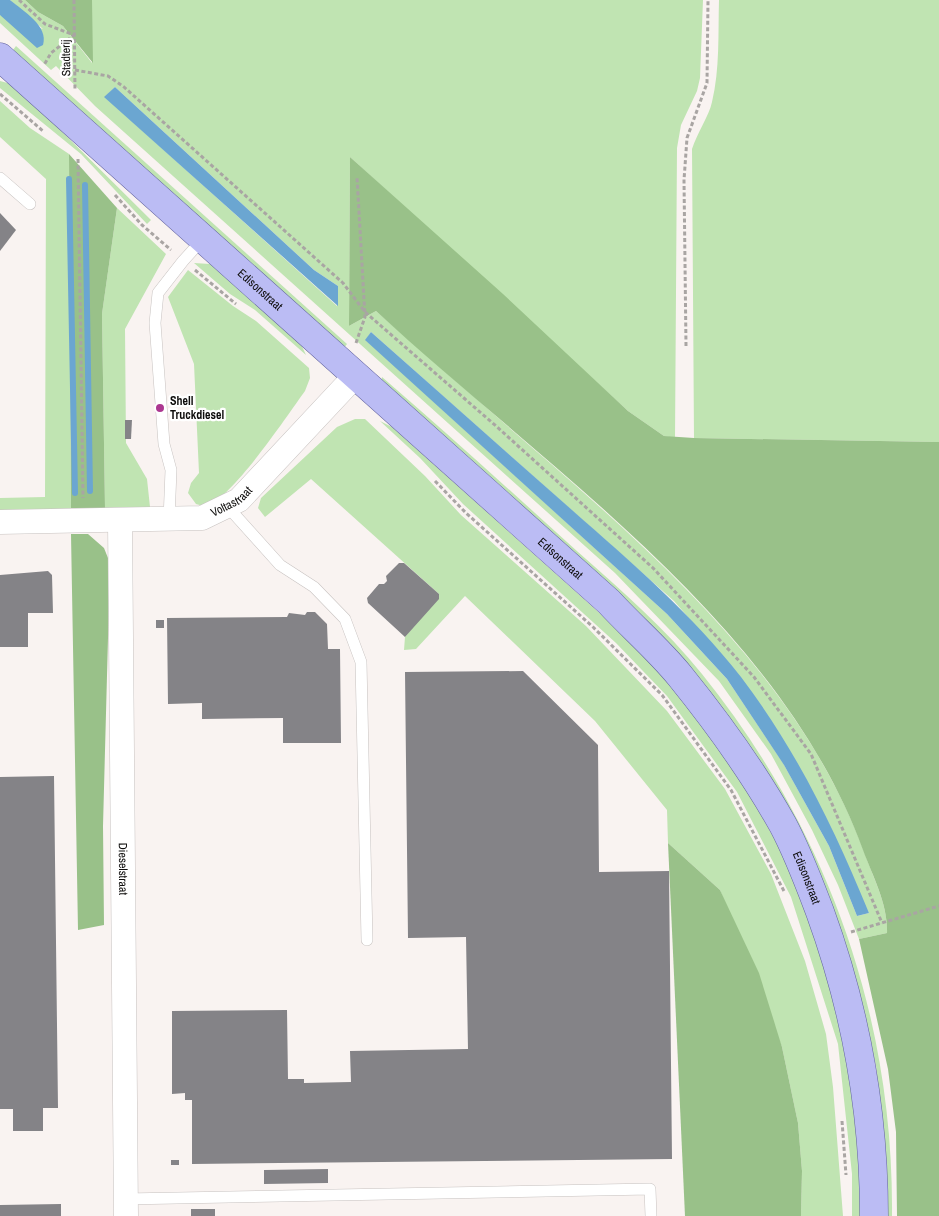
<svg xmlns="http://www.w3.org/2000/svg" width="939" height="1216" font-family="'Archivo Narrow',sans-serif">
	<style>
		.green { fill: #c0e4b2; fill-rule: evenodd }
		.forest { fill: #99c189 }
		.water { fill: #6ba6d1 }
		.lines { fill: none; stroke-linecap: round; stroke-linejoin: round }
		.stream { stroke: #6ba6d1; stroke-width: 6 }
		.building { fill: #848387 }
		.lane-casing { stroke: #c7c2c0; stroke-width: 12 }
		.street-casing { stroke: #c7c2c0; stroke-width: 25 }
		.primary-casing { stroke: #61629e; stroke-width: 29 }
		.path { stroke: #a9a5a3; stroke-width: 3; stroke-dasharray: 4 2.5; stroke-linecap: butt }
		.lane { stroke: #fff; stroke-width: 11 }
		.street { stroke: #fff; stroke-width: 24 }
		.primary { stroke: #bbbcf4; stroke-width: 28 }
		.poi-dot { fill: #ac3791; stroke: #fff; stroke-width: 2 }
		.labels { text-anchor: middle; stroke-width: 4.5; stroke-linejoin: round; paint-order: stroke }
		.street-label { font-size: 12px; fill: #0e0d0c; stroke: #fff }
		.poi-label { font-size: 12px; font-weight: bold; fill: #0e0d0c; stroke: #fff; text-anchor: start }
	</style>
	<rect width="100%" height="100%" fill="#f9f3f1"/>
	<g class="green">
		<path d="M10,0H25L38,12L63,26L92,63V0H703L700,78L697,91L681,125L677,148L675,438L664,436L628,411L350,157L349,326L376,311C434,362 492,413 550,463C676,573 806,693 865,854C874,880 888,905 887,933L859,939L838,885L812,830L771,754L719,681L615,573L95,106L56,66L51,70L0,23V15L43,29ZM115,87L314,270L338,286L337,306L105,97ZM371,332L674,601L740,677L869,913L857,916L829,846L783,763L727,679L667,614L366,340Z"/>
		<path d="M719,0H939V442L694,438L692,149C697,133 709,116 712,102C720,69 718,33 719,0Z"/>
		<path d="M16,46L347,344L344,348L13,50Z"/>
		<path d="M0,81L15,85L151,220L147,224L81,154L0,88Z"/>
		<path d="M0,101L30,128L69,154L71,510L0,511V498L45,497L46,179L0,137Z"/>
		<path d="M117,208L166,254L125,329L126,443L147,479L150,507L105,508L102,314Z"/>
		<path d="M194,263L210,264L223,273L300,342L306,355L255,310L230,294Z"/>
		<path d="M188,270L233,306L256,321L309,368L310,378L305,391C289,413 231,500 207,505C204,506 199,505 196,504L188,493L191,483L199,473L194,364L168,297Z"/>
		<path d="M382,377C448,434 513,493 578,552C621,590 666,629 702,674C827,829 894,1017 892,1216H885V1178L876,1066L847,949L763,767L381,383Z"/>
		<path d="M355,419H365L425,476L461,515L586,626L667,711L725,789L771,874L805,961L826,1034L833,1087L843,1216H801L802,1171L798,1123L782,1047L720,890L668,843L667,810L595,721L465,596L416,649L404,650L405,637L439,594L311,479L265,517L258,508L261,498L337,427Z"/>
		<path d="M380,421L392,427L625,636L668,680L731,761L785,858L831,979L858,1119L862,1216H852V1174L838,1044L791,897L737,792L667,696L616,643L463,504L420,458Z"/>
	</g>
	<g class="forest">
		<path d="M25,0H92L93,63L63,26L38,12Z"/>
		<path d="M69,154L117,208L102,314L105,508H71Z"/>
		<path d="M350,157L503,294L628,411L664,436L694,438L939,442V1216H897L896,1132L888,1069L859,939L887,933C888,904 873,877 863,850C780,623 548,470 376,311L349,326Z"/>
		<path d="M71,534H88L104,548L110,563L103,826L104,925L78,930Z"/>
		<path d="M668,843L720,890L759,973L782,1047L798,1123L802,1171L801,1216H685Z"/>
	</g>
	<g class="water">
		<path d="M0,0H10C23,11 49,26 43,45L37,48L0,15Z"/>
		<path d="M115,87L314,270L338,286V306L104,97Z"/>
		<path d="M371,332C438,391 505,451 572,510C632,563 692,614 741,677C797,751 834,828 869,913L857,916L829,846L784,765L727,679L667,614L365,340Z"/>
	</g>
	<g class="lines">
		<g class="stream">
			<path d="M69,179L75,493"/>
			<path d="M85,185L90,491"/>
		</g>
	</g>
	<g class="building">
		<path d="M0,213L16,230L0,251Z"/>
		<path d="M125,420H132L131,439H125Z"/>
		<path d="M399,563H404L439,594V599L405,637L368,603L367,598L379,584H384L387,581L386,576Z"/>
		<path d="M48,571L52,575L53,613H28V647H0V575Z"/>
		<path d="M307,612H315L327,624L328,649H340L341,743H283V718L202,719V703L168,704L167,618L287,617L289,613L305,615Z"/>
		<rect x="156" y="620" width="8" height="8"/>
		<path d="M523,671L598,745L599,872L669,871L672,1159L192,1164V1100H185V1093L172,1094V1011L287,1010L288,1079H304V1083L351,1082L350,1051L468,1049L466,937L408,938L405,672Z"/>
		<path d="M54,776L58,1108H43V1131H13V1109H0V777Z"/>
		<rect x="171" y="1160" width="8" height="5"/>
		<path d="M328,1169V1183L264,1184V1170Z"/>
		<path d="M61,1204V1216H0V1205Z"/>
		<rect x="191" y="1209" width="24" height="7"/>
	</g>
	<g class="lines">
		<defs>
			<g id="lane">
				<path d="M0,178L30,204"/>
				<path d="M227,506L280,565L314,587L345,619L361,662L367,940"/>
				<path d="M169,520L171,470L164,444L155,323L158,293L183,261L203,239"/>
				<path d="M125,1199L650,1189L651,1216"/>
			</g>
			<g id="street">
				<path id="s1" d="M120,521L126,1216"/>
				<path id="s2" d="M0,522L202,518L239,500L355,376"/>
			</g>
			<g id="primary">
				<path id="s3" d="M0,57L609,602C632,627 659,650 680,676C718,723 754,773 783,825C798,853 809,883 820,912C856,1011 874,1111 874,1216"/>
			</g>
		</defs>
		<use href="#lane" class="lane-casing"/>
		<use href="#street" class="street-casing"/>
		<use href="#primary" class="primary-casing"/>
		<g class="path">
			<path d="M19,0L45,24L74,35L51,53L44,65"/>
			<path d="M74,0L75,91"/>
			<path d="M75,70L108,76L124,87L343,283L365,312L496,426L653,568L754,677L811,754L882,923"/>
			<path d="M0,94L43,131"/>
			<path d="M78,159L83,498"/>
			<path d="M115,195L142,225L171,250"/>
			<path d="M195,270L236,304"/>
			<path d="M356,343L365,317L357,177"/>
			<path d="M686,346L684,180L687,138L707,83L708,0"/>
			<path d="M435,481L466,513L593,627L662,695L731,790L785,893"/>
			<path d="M851,932L939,906"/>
			<path d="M842,1121L846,1175"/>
		</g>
		<use href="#lane" class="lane"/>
		<use href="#street" class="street"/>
		<use href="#primary" class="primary"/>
	</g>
	<circle class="poi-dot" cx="160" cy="408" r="5"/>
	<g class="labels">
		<g class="street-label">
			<text transform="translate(66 58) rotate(-91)" y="4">Stadterij</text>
			<text dy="4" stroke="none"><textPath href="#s3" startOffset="349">Edisonstraat</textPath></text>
			<text dy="4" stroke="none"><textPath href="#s2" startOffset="236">Voltastraat</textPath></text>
			<text dy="4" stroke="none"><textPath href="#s3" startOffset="752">Edisonstraat</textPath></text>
			<text dy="4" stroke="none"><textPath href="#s1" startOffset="348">Dieselstraat</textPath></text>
			<text dy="4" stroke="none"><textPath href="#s3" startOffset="1159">Edisonstraat</textPath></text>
		</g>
		<g class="poi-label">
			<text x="170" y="405">Shell<tspan x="170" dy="14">Truckdiesel</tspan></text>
		</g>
	</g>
</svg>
